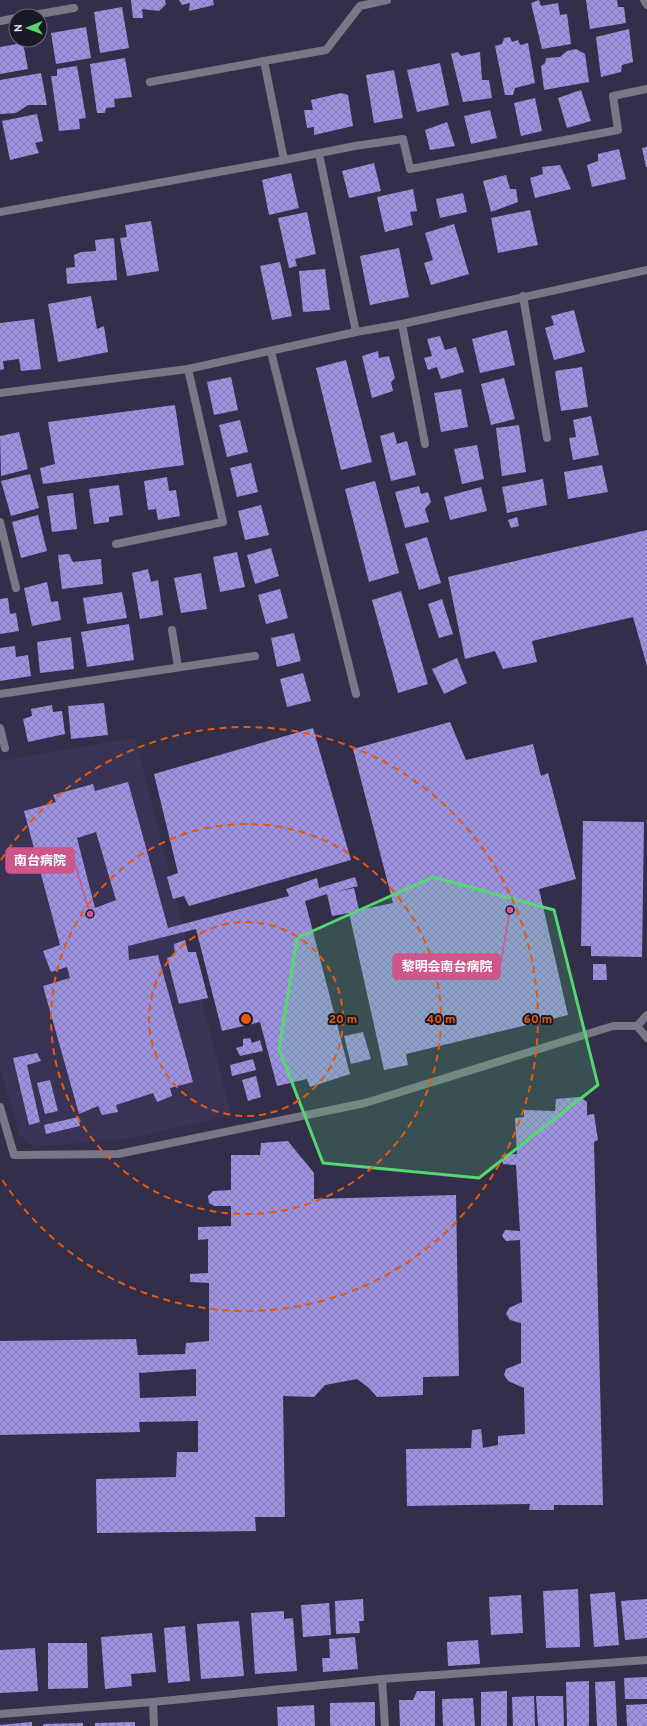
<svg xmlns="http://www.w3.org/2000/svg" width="647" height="1726" font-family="Overpass,'Noto Sans JP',sans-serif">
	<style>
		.built { fill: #393456 }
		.building { fill: url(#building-cross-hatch); fill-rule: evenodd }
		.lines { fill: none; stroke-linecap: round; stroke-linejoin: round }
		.service { stroke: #787785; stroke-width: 8 }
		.minor { stroke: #787785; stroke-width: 8 }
		.marked { fill: #56d671; fill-opacity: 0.2; stroke: #56d671; stroke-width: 3; stroke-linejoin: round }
		.ring { fill: none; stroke: #e8590c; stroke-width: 2; stroke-dasharray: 7 5 }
		.centre { fill: #e8590c; stroke: #1b1926; stroke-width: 2 }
		.ring-label { font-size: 12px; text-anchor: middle; font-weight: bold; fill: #e8590c; stroke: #1b1926; stroke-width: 4; stroke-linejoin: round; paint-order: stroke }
		.leader { fill: none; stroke: #cd568a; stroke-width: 1.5 }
		.callout-dot { fill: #cd568a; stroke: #1b1926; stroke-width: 1.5 }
		.callout { fill: #cd568a; stroke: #cd568a; stroke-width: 1.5 }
		.callout-label { font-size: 13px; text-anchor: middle; font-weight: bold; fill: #fff }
	</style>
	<defs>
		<pattern id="building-cross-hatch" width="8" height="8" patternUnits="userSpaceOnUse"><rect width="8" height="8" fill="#9d92e0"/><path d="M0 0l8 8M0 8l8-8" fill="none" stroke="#837bb3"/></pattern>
	</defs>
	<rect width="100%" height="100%" fill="#332f4a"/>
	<path class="built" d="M135,738L231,1115L132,1138L35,1147L20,1136L0,1067V761Z"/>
	<g class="building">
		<path d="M131,0H165L166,4L159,11L142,9L143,18H133Z"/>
		<path d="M179,0H213L214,5L189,11L190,3L182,5Z"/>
		<path d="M539,0L541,6L558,3L560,15L567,14L571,44L542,49L531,3Z"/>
		<path d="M586,0H617L618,7H624L626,23L590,29Z"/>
		<path d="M122,7L129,48L100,53L94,12Z"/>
		<path d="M86,27L91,58L56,64L51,33Z"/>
		<path d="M629,29L633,62L622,65L621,72L601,77L596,37Z"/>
		<path d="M510,37L512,42L518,40L520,45L528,43L535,83L515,88L513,95H505L495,46L502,44L504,38Z"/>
		<path d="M23,43L28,69L0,74V47Z"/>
		<path d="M576,49L585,54L589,82L544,90L541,66L545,63L546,58L560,57L567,51Z"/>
		<path d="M458,52L461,56L480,52L482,80H489L492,98L463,102L451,54Z"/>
		<path d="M125,58L132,97L114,99L115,107L106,108L105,113H97L90,64Z"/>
		<path d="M440,63L449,105L417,112L407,70Z"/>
		<path d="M77,66L86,118L79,119L80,129L59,131L51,76H57V69Z"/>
		<path d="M394,70L403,118L374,123L366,75Z"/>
		<path d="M41,73L47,105H28L16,113L0,114V80Z"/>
		<path d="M581,90L591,121L567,128L558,98Z"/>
		<path d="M341,93L348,95L353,126L314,135V127L307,128L304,110H313L311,100Z"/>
		<path d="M535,98L542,131L521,136L514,103Z"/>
		<path d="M490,110L497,138L471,144L464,116Z"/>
		<path d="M37,114L43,141L35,143L39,153L10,160L2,121Z"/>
		<path d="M447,122L455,146L430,150L425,130Z"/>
		<path d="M647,147V167H646L642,148Z"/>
		<path d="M619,149L626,179L592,187L587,165L598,161V154Z"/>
		<path d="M374,163L381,191L349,198L342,171Z"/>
		<path d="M560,165L571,189L535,198L530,178L543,174L542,167Z"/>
		<path d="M291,173L299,208L269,215L262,180Z"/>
		<path d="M506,175L510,189H516L518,202L491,212L483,181Z"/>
		<path d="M413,189L417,211L410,212L413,225L385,232L377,197Z"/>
		<path d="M463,193L467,212L440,218L436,199Z"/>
		<path d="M530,210L538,245L498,253L491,218Z"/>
		<path d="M307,212L316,254L295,259L297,266L289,268L278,218Z"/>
		<path d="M151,221L159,271L127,276L120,238L127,237L125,225Z"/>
		<path d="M454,224L469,274L431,285L424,263L433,260L425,233Z"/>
		<path d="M114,238L117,280L67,284L66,268L75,267L74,255L81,252L96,251L95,240Z"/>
		<path d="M399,248L409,297L370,305L360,256Z"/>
		<path d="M280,262L292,316L272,320L260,266Z"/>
		<path d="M325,269L330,310L303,312L299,271Z"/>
		<path d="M91,296L97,329L104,326L108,352L58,362L48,304Z"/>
		<path d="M574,310L585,352L554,360L545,328L554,325L551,316Z"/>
		<path d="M34,319L41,369L21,371L19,359L3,361L4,369L0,370V323Z"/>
		<path d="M507,330L515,365L480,373L472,339Z"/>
		<path d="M440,336L445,350L456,347L464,372L441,379L437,367L428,370L424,358L432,356L427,339Z"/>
		<path d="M378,351L379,358L389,356L395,378L391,382L393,391L372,398L362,356Z"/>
		<path d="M346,360L372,462L341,470L316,368Z"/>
		<path d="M582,367L588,407L561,411L555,371Z"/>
		<path d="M231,377L238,410L214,415L207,382Z"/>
		<path d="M504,378L515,419L491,425L481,384Z"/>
		<path d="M461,389L468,427L441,432L434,393Z"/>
		<path d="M175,405L184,465L43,484L40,468L55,464L48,422Z"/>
		<path d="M591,416L599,455L573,460L569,438L576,437L573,420Z"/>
		<path d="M240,420L248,452L227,457L219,425Z"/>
		<path d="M519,425L526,472L502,476L496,428Z"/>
		<path d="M19,432L28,469L1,476L0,436Z"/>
		<path d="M394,432L397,444L407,441L416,475L391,481L380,436Z"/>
		<path d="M477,445L484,479L462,484L454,449Z"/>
		<path d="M251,463L258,492L237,497L230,468Z"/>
		<path d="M602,465L608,492L568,499L564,472Z"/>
		<path d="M30,474L39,508L11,516L1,481Z"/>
		<path d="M167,477L169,491L176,490L180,516L158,520L156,509L148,510L144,481Z"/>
		<path d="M543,479L547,505L507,513L502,487Z"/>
		<path d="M375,481L399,573L369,582L345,489Z"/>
		<path d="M119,485L123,515L109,517V522L94,524L89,489Z"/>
		<path d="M419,486L421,494L428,492L431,502L425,509L429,522L405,528L395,492Z"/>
		<path d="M481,487L487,511L450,520L444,497Z"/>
		<path d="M73,493L77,529L52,532L47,496Z"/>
		<path d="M261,505L269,535L245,540L238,511Z"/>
		<path d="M38,515L47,551L21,558L12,522Z"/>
		<path d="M517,517L519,526L511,528L508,520Z"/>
		<path d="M647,530V666L633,617L532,641L537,662L503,669L495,651L465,659L448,577Z"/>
		<path d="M427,537L441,583L419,590L405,544Z"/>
		<path d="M271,548L279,576L255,584L247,555Z"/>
		<path d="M237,552L245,587L220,592L213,557Z"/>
		<path d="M69,554L73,562L101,559L103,584L62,589L58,555Z"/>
		<path d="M148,569L151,582L158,580L163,615L140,619L132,573Z"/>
		<path d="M201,573L207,609L181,613L174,578Z"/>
		<path d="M47,582L51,602L58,601L61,620L32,626L24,588Z"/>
		<path d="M280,589L288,618L266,624L258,595Z"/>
		<path d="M401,591L428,684L398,693L372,600Z"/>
		<path d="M122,592L127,618L87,624L83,598Z"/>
		<path d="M8,598L10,614L16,613L19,631L0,634V599Z"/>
		<path d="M442,599L453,634L439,638L428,604Z"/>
		<path d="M129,624L134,660L87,667L81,632Z"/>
		<path d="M294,633L301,661L277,667L271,638Z"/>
		<path d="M71,637L74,669L40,673L37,642Z"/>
		<path d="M15,646L16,657L28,655L31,676L0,681V648Z"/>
		<path d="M457,658L467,683L444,694L432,669Z"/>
		<path d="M303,673L311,701L287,707L280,679Z"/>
		<path d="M104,703L108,735L71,739L68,706Z"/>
		<path d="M52,705L53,712L62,711L65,734L28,742L23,719L32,716L31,709Z"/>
		<path d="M450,722L466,760L533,744L541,776L548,773L576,879L539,889L568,1015L406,1054L408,1065L384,1070L349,913L332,916L327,894L305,901L350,1074L310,1087L307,1079L277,1086L260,1022L222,1031L196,929L128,946L129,960L158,955L193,1082L170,1088L172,1096L157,1102L153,1093L116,1105L118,1112L102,1115L98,1106L79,1114L43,986L70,978L67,967L51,972L43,951L60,945L24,811L56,802L53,795L93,784L95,791L128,782L168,928L289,896L286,889L317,878L319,888L355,877L358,886L335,892L354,888L359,910L393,903L353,749ZM96,832L116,900L95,908L77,838Z"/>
		<path d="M313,728L351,860L189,906L184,896L173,899L167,877L178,873L154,774Z"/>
		<path d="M583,821L644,822L642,957L591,956V946H581Z"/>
		<path d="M185,940L188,952H196L208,998L179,1004L167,958L175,955L174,944Z"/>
		<path d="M593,964H606L607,980H593Z"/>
		<path d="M363,1032L371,1059L351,1064L344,1036Z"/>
		<path d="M250,1038L252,1043L260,1040L263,1051L240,1056L236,1048L243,1046V1039Z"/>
		<path d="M37,1053L41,1061L27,1065L40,1122L29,1125L13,1058Z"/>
		<path d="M253,1059L256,1070L232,1076L230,1065Z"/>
		<path d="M256,1076L261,1097L248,1101L242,1080Z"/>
		<path d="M50,1080L58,1111L45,1114L37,1083Z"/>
		<path d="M580,1097L587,1102V1115L594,1114L598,1140L594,1142L603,1505H554V1510H529L530,1504L407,1506L406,1449L471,1448L472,1430L481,1429L483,1448L498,1445V1436L525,1434L524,1388L508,1381L504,1375L506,1369L521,1363V1323L510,1320L506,1314L509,1308L522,1302L520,1240L506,1241L502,1236L505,1230L520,1231L516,1165L503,1164L502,1155L517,1154L515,1118L524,1117V1110L555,1111L556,1099Z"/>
		<path d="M78,1117L80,1126L46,1134L44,1125Z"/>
		<path d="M288,1141L314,1173V1199L456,1195L459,1376L423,1377V1395L377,1397L369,1388L357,1379L325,1385L314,1397L283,1396L285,1517H255L256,1531L97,1533L96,1479L176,1477L177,1452H198V1421L139,1422L140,1432L0,1435V1341L136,1339L138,1355L185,1354L186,1343L209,1341V1283L190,1282V1274L208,1273V1239L198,1240V1227L231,1226V1206H214L209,1203L208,1196L213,1191L231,1190V1155H260L261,1143ZM196,1369V1396L140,1398L139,1373Z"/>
		<path d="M578,1589L580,1647L546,1648L543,1591Z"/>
		<path d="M615,1592L619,1645L594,1647L590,1594Z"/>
		<path d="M521,1595L523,1633L491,1635L489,1597Z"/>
		<path d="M363,1599L364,1621H359L360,1633L336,1634L335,1601Z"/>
		<path d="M647,1599V1638L625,1640L621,1601Z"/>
		<path d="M329,1603L331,1635L303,1637L301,1605Z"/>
		<path d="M284,1611V1619L293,1618L297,1671L255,1674L251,1613Z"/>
		<path d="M239,1621L244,1676L201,1679L197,1624Z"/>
		<path d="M185,1626L190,1681L168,1683L164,1628Z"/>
		<path d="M152,1633L156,1672L131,1674L132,1686L105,1689L101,1637Z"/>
		<path d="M355,1637L358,1669L323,1672L322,1658H330L329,1639Z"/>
		<path d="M478,1640L480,1664L448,1666L447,1642Z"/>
		<path d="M48,1643H87L88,1688L48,1689Z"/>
		<path d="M35,1648L38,1691L0,1693V1650Z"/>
		<path d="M647,1677V1699H625L624,1678Z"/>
		<path d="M589,1681V1726H567L566,1682Z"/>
		<path d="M615,1681L617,1726H597L595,1682Z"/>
		<path d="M417,1691H435V1726H400L399,1700H413Z"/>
		<path d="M507,1691V1726H481V1692Z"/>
		<path d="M534,1696L535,1726H513L512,1697Z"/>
		<path d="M536,1696H563L564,1726H538Z"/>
		<path d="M473,1698L475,1726H443L442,1699Z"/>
		<path d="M375,1702V1726H330V1703Z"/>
		<path d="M647,1704V1726H627L626,1705Z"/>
		<path d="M314,1705L315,1726H278L277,1707Z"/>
		<path d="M32,1722V1726H0V1725Z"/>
		<path d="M135,1722V1726H95V1723Z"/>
		<path d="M83,1723V1726H43V1724Z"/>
	</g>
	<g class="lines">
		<g class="service">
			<path d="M28,16L74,8"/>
			<path d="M0,21L16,18"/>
			<path d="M319,154L356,332"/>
			<path d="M284,160L355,146L403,139L410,169L618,130L613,96L647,89"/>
			<path d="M523,296L547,438"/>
			<path d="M402,324L425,444"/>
			<path d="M0,522L16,588"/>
			<path d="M116,544L223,522L188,369"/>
			<path d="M172,630L178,667"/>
			<path d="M0,694L255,656"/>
			<path d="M0,728L5,748"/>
			<path d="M382,1679L385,1726"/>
			<path d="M153,1702L154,1726"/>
			<path d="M0,1714L153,1702L382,1679L647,1660"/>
		</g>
		<g class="minor">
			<path d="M644,0L647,5"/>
			<path d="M150,82L264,61"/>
			<path d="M0,212L284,160L264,61L326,50L360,6L387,0"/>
			<path d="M271,352L356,694"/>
			<path d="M0,393L188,369L356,332L402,324L647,270"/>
			<path d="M637,1026L647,1015"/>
			<path d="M0,1107L14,1155L118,1154L365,1103L613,1026H637L647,1038"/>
		</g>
	</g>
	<path class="marked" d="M433,877L554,910L598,1085L479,1178L323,1163L279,1049L297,938Z"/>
	<g class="ring">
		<circle cx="246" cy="1019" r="97"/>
		<circle cx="246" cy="1019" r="195"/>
		<path d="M1 860A292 292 0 1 1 1 1178"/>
	</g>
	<circle cx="246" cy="1019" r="6" class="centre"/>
	<g class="ring-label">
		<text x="343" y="1023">20 m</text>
		<text x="441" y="1023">40 m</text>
		<text x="538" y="1023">60 m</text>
	</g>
	<path class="leader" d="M90 914L74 861M510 910L500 967"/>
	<g class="callout-dot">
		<circle cx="90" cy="914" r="4"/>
		<circle cx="510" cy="910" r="4"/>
	</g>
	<g class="callout">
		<rect x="6" y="848" width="68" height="25" rx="4"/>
		<rect x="393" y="954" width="107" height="25" rx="4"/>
	</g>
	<g class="callout-label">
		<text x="40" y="865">南台病院</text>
		<text x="447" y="971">黎明会南台病院</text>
	</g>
	<g transform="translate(28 28) rotate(269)"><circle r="19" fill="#1b1926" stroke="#6d6b7a"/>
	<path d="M0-3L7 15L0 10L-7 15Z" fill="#56d671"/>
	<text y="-6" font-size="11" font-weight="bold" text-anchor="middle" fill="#e8e6f8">N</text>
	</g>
</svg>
